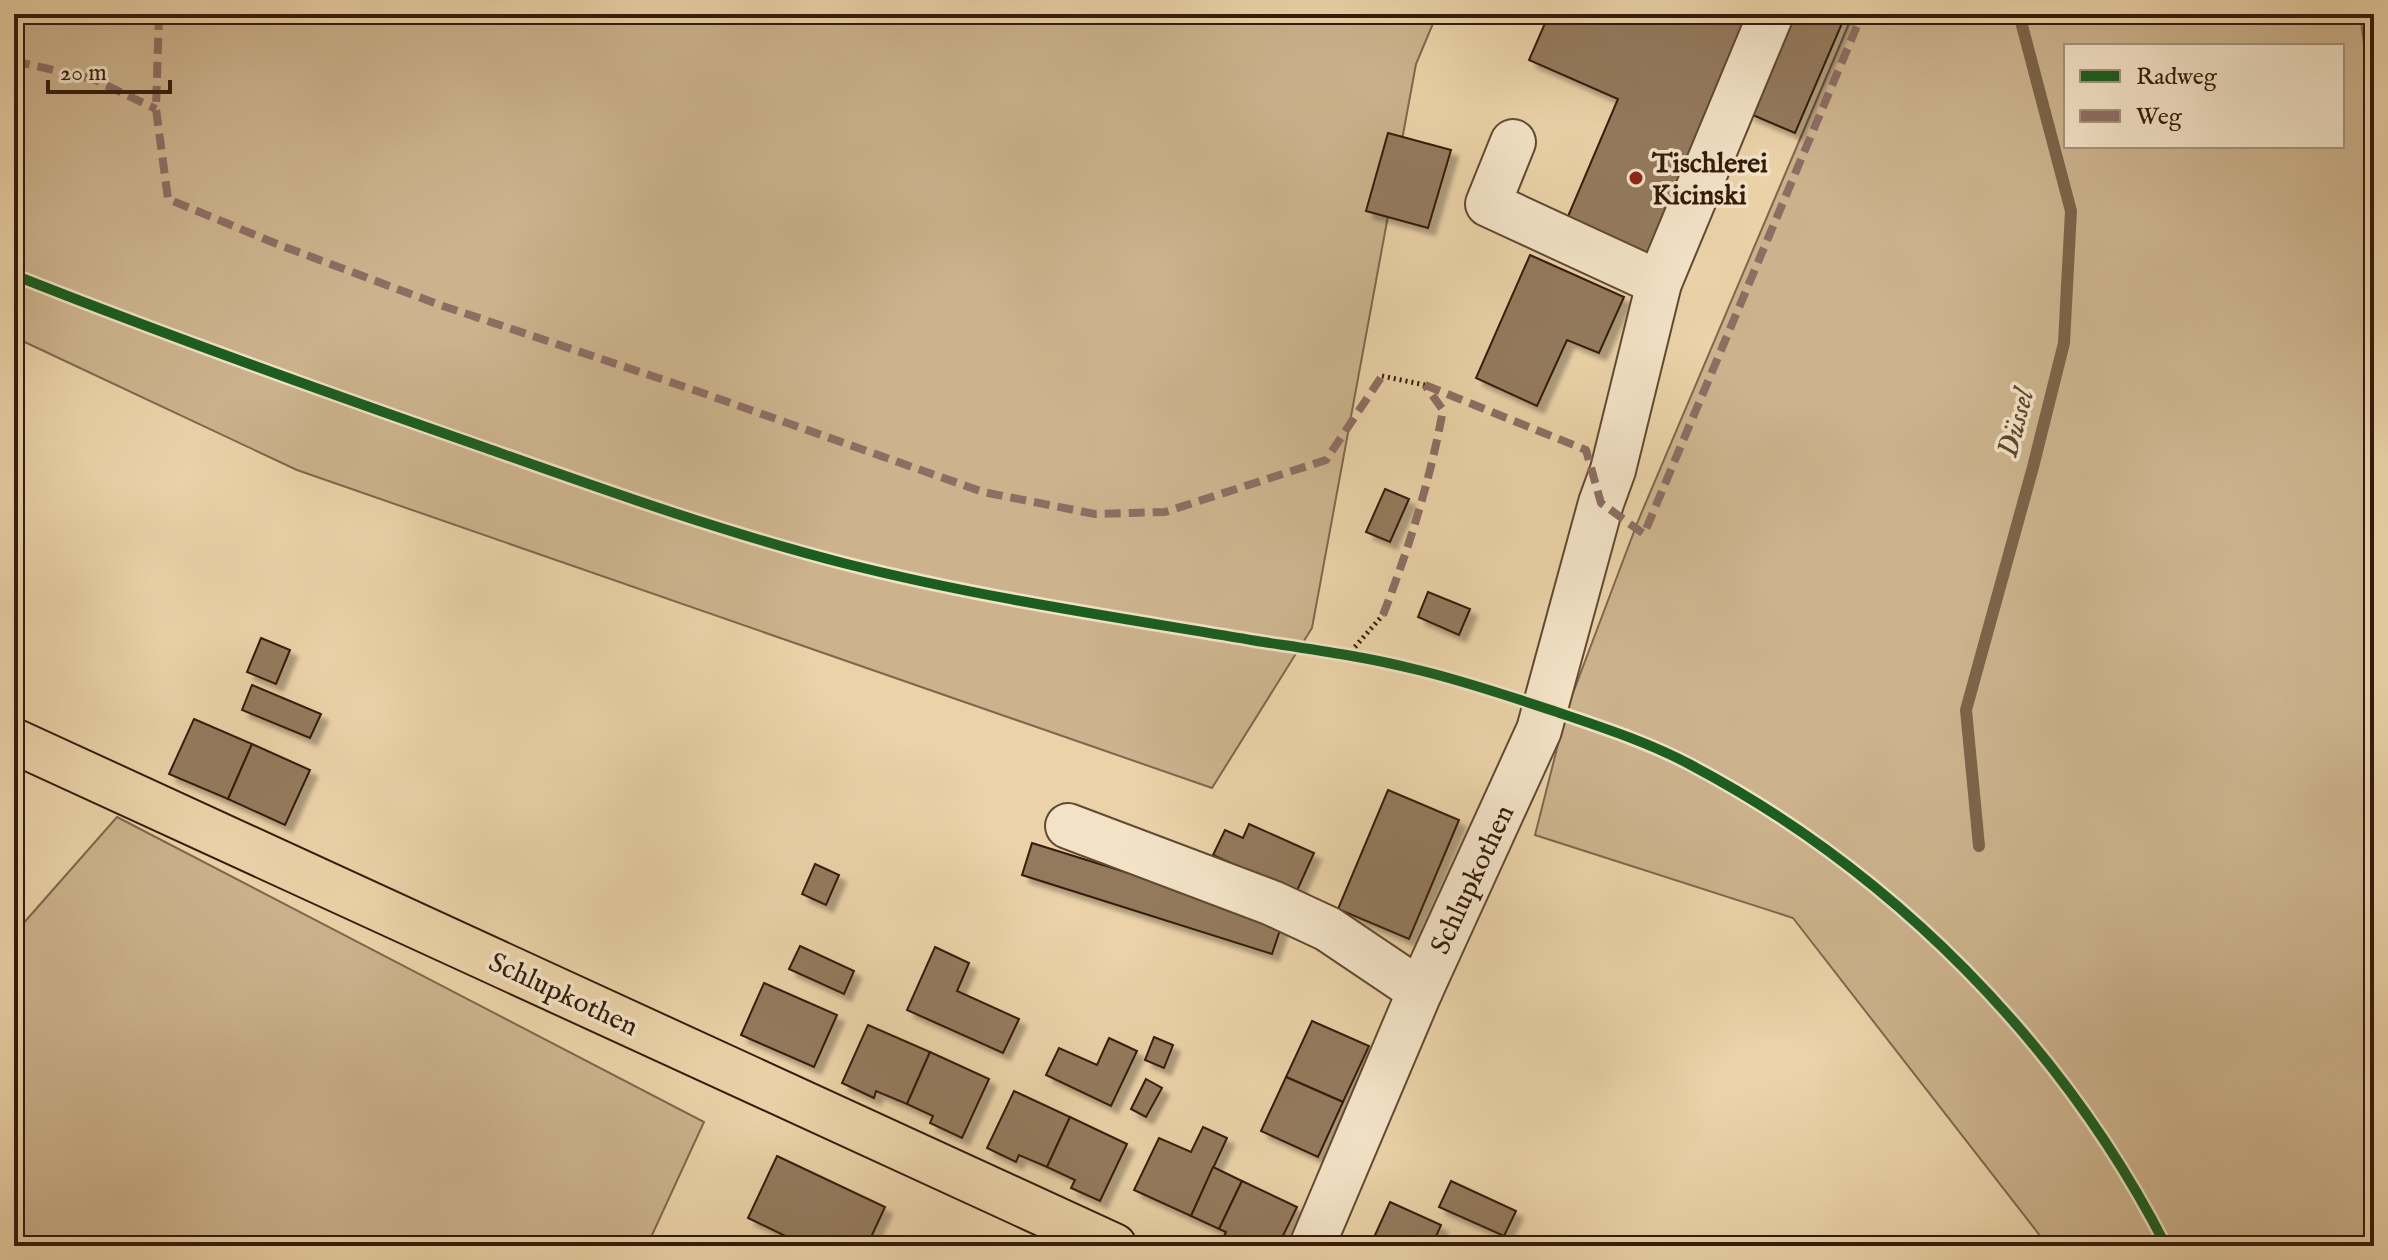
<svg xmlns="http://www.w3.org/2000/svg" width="2388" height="1260" font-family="'IM FELL English',serif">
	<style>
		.green { fill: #ccb38d; stroke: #80674c; stroke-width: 2; fill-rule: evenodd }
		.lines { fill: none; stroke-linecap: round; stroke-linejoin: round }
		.stream { stroke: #7d6449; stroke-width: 12 }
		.building { fill: #947a5d; stroke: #351b0b; stroke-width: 2; filter: url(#shadow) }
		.minor-casing { stroke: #624932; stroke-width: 48 }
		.major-casing { stroke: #351b0b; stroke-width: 48 }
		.path { stroke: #351b0b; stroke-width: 5; stroke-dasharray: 2 4; stroke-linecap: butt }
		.minor { stroke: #f2e2c6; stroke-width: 44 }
		.major { stroke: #ebd2a8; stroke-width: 44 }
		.quiet { stroke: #8d6e63; stroke-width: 8; stroke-dasharray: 16 8; stroke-linecap: butt }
		.cycleway-casing { stroke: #f2e2c6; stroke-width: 15 }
		.cycleway { stroke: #1b5e20; stroke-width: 10 }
		.poi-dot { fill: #8f2418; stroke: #f2e2c6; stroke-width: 3 }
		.labels { text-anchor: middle; stroke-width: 7; stroke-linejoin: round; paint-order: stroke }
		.poi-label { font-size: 28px; font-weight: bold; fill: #351b0b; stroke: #f2e2c6; text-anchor: start }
		.street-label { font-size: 28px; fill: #351b0b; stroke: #f2e2c6 }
		.water-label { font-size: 30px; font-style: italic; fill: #5f452f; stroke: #f2e2c6 }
	</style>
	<defs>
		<filter id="shadow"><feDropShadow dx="7" dy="7" stdDeviation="2" flood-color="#0004"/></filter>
	</defs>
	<rect width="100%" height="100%" fill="#ebd2a8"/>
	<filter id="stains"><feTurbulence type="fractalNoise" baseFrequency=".0025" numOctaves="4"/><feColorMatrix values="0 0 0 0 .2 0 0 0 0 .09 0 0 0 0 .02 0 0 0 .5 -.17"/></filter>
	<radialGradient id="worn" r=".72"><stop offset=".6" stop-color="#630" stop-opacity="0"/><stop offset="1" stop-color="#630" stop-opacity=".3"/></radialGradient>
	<g class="green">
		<path d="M14,14H1437L1416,64L1312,628L1212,788L297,470L14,337Z"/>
		<path d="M1853,14H2360L2374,119V1246H2048L1793,918L1535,835L1567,709L1638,521ZM2066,46H2342V146H2066Z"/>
		<path d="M117,817L704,1122L647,1246H14V934Z"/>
	</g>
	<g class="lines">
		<path class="stream" d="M1979,846L1966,710L2033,467L2064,343L2071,211L2019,14"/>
	</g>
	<g class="building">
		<path d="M1549,14H1755L1651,260L1566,221L1618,99L1529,60Z"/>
		<path d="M1791,14H1846L1795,133L1748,113Z"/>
		<path d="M1388,133L1451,150L1428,228L1366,211Z"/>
		<path d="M1530,255L1624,297L1599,353L1567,340L1537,406L1476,378Z"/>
		<path d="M1385,489L1409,499L1390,542L1366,532Z"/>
		<path d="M1428,592L1470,609L1459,635L1418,617Z"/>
		<path d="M261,638L290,650L276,684L247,672Z"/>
		<path d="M252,685L321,714L310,738L242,710Z"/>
		<path d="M194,719L252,744L228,799L169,774Z"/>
		<path d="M252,744L310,770L285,825L228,799Z"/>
		<path d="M1388,790L1459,820L1409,939L1338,909Z"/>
		<path d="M1249,824L1314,853L1296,893L1213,855L1225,830L1243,838Z"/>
		<path d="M1032,843L1283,921L1272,954L1022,875Z"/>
		<path d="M815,864L839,875L826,905L802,894Z"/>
		<path d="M800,946L854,971L844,994L789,969Z"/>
		<path d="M935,947L969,963L957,991L1019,1019L1003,1053L907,1010Z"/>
		<path d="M764,983L837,1015L814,1067L741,1035Z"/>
		<path d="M1312,1021L1369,1046L1343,1102L1286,1077Z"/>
		<path d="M868,1025L930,1052L907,1104L876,1091L874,1098L842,1083Z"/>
		<path d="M1154,1037L1173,1045L1164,1068L1145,1060Z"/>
		<path d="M1109,1038L1137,1051L1111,1106L1046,1075L1059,1048L1097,1065Z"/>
		<path d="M930,1052L989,1079L962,1138L930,1123L933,1116L907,1104Z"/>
		<path d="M1286,1077L1343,1102L1318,1157L1261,1131Z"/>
		<path d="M1146,1079L1162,1088L1146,1117L1131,1109Z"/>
		<path d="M1014,1091L1070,1117L1047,1167L1019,1155L1016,1162L987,1148Z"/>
		<path d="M1070,1117L1127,1144L1100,1201L1071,1188L1075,1180L1047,1167Z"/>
		<path d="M1203,1127L1227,1138L1191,1216L1134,1190L1159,1138L1191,1152Z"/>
		<path d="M777,1156L885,1207L867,1246H806L748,1218Z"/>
		<path d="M1213,1167L1242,1181L1219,1229L1191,1216Z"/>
		<path d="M1242,1181L1297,1207L1278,1246H1240L1223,1238L1226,1232L1219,1229Z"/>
		<path d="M1451,1181L1516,1211L1504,1236L1439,1207Z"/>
		<path d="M1390,1202L1441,1225L1432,1246H1370Z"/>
	</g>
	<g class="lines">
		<defs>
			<g id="minor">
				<path d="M1513,142L1488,204L1659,283"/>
				<path d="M1068,826L1272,903L1328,929L1420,991"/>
				<path d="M1312,1246L1420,991L1539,730L1601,503L1613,470L1659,283L1771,14"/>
			</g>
			<path id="major" d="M14,741L1114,1246"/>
		</defs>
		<use href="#minor" class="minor-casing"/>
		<use href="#major" class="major-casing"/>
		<g class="path">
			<path d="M1382,376L1425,385"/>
			<path d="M1347,656L1383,615"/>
		</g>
		<use href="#minor" class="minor"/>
		<use href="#major" class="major"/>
		<g class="quiet">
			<path d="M159,14L156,109L168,199L277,244L440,305L694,390L983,492L1095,514L1165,512L1326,460L1382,376"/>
			<path d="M14,61L93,79L156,109"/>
			<path d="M1425,385L1586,450L1601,503L1644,534L1862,14"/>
			<path d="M1383,615C1409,548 1430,481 1443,410L1425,385"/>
		</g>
		<defs>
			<path id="cycleway" d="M14,275C170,337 328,393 486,448C605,490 725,533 847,564C982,598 1121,618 1257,641C1309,649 1362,656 1414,669C1462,680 1508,696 1554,711C1601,727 1648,742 1691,765C1893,872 2062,1043 2166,1246"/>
		</defs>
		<use href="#cycleway" class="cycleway-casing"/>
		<use href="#cycleway" class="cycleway"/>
	</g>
	<circle class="poi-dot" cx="1636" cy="178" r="8"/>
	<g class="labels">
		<g class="poi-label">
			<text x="1652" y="172">Tischlerei<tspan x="1652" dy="32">Kicinski</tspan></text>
		</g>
		<g class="street-label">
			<text transform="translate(1471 879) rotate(-65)" y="10">Schlupkothen</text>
			<text transform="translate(564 993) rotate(25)" y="10">Schlupkothen</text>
		</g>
		<g class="water-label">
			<text transform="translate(2015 423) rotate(-75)" y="10">Düssel</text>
		</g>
	</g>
	<rect width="2388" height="1260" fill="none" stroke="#ebd2a8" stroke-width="48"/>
	<rect x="16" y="16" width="2356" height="1228" fill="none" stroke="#351b0b" stroke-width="4"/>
	<rect x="24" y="24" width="2340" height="1212" fill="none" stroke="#351b0b" stroke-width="2"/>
	<rect x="2064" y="44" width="280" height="104" fill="#f2e2c6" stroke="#a6927b" stroke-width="2"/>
	<rect x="2080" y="70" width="40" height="12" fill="#1b5e20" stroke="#a6927b" stroke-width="2"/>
	<text x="2136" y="84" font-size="24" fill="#351b0b">Radweg</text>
	<rect x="2080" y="110" width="40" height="12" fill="#8d6e63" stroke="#a6927b" stroke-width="2"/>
	<text x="2136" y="124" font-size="24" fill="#351b0b">Weg</text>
	<path d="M48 80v12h122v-12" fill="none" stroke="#351b0b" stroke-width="4"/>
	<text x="60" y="80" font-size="24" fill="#351b0b" stroke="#f2e2c6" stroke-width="6" paint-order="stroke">20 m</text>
	<rect width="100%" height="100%" filter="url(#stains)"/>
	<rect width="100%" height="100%" fill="url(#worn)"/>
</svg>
